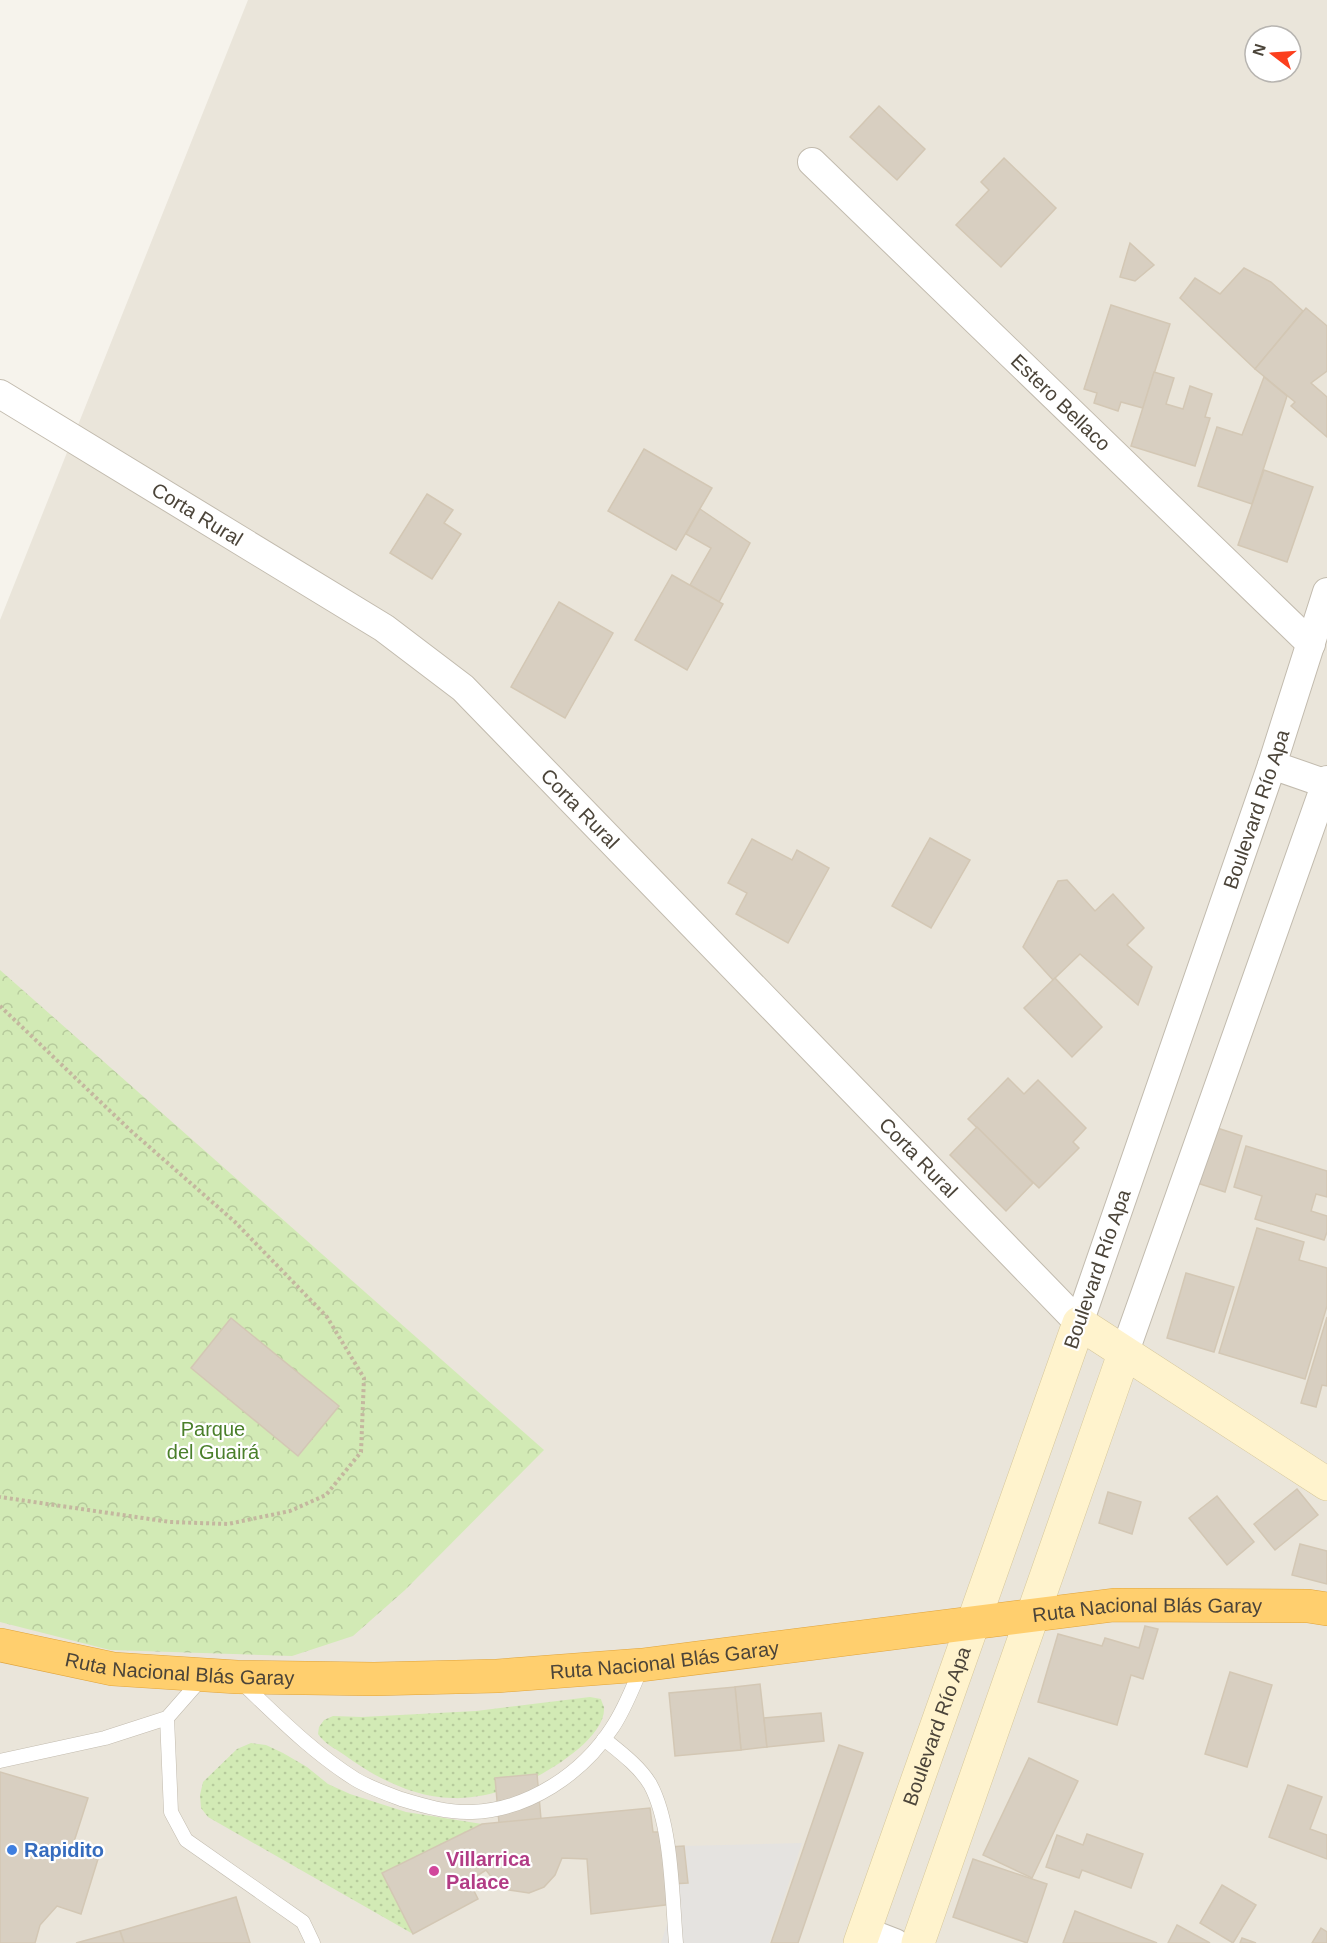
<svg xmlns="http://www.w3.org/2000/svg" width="1327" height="1943" font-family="Arial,sans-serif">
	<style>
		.residential { fill: #eae5da; fill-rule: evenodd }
		.grass { fill: url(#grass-dots) }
		.forest { fill: url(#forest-crowns) }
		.parking { fill: #e5e3e0 }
		.building { fill: #d8cfc1; stroke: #d3c7b4; stroke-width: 1.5 }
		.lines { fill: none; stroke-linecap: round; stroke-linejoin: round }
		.lane-casing { stroke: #c2bbae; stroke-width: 15 }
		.street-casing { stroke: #c2bbae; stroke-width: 30 }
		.secondary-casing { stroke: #d6c79b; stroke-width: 34 }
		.highway-casing { stroke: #e0a43c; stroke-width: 34 }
		.path { stroke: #c4b79f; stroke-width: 4; stroke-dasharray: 3 3; stroke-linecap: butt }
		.lane { stroke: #fff; stroke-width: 14 }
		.street { stroke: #fff; stroke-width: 28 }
		.secondary { stroke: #fff3cd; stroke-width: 33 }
		.highway { stroke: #ffcf6e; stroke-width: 33 }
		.shop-dot { fill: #3f7fe0; stroke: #fff; stroke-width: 2 }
		.hotel-dot { fill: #d1479c; stroke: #fff; stroke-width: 2 }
		.labels { text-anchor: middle; stroke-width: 4.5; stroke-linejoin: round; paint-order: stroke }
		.street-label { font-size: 20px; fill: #4b4439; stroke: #fff }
		.park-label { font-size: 20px; fill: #4a7f2a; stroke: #fff }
		.shop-label { font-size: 20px; font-weight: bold; fill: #366cbe; stroke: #fff; text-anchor: start }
		.hotel-label { font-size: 20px; font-weight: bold; fill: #b23c85; stroke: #fff; text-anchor: start }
	</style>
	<defs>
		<pattern id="grass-dots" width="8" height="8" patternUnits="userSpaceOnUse" patternTransform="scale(1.5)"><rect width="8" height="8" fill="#d2eab5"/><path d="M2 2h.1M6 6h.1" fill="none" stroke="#b6ca9c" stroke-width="1.8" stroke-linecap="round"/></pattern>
		<pattern id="forest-crowns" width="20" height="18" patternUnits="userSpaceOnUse" patternTransform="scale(1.5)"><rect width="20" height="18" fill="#d2eab5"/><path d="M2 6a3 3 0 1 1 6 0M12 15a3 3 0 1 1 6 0" fill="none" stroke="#b6ca9c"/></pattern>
	</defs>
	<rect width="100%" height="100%" fill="#f6f3ec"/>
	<path class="residential" d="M248,0H1327V1943H0V620ZM1255,36H1291V72H1255Z"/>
	<g class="grass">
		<path d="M590,1697L601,1699C601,1700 604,1707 604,1707C607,1740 537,1780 511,1788C492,1794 472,1799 452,1798C412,1797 374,1777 343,1754C334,1748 324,1743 318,1734L319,1727L324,1720L333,1716L362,1717L476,1711Z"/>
		<path d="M251,1743L266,1745L283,1753L307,1767L328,1784L350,1794L406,1812L482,1824L383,1873L413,1934L208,1817L201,1808L200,1795L203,1782L237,1749Z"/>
	</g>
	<path class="forest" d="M0,970L544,1450L405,1590L353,1636L292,1656L110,1650L0,1622Z"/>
	<path class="parking" d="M802,1843L769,1943H661L673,1904L671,1884L688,1883L684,1846Z"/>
	<g class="building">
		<path d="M879,106L925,149L897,180L850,137Z"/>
		<path d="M1004,158L1056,208L1001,267L956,225L989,190L981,182Z"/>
		<path d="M1130,243L1154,265L1135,281L1120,277Z"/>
		<path d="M1244,268L1271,282L1303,311L1255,369L1180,298L1195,278L1220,294Z"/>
		<path d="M1111,305L1170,324L1143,408L1121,402L1118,411L1094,403L1097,393L1084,389Z"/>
		<path d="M1306,308L1327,326V371L1311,383L1327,397V437L1291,406L1295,402L1255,369Z"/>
		<path d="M1154,372L1174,378L1166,404L1183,409L1190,386L1212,394L1205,417L1210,418L1195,466L1131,446Z"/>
		<path d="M1264,377L1287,396L1252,504L1198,486L1217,427L1242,435Z"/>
		<path d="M644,449L712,488L676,550L608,511Z"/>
		<path d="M1264,470L1313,487L1287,562L1238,545Z"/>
		<path d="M427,494L453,510L444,523L461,534L432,579L390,553Z"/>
		<path d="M700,509L750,543L719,602L690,585L711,548L686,534Z"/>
		<path d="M672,575L723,604L687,670L635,640Z"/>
		<path d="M559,602L613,633L565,718L511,687Z"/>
		<path d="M930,838L970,860L931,928L892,906Z"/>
		<path d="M752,839L792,860L797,850L829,868L788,943L736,914L747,893L728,883Z"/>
		<path d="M1067,880L1095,911L1113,894L1144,928L1127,945L1152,967L1138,1005L1080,954L1053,980L1023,947L1058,881Z"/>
		<path d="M1055,978L1102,1027L1072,1057L1024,1008Z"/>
		<path d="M1008,1078L1024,1094L1038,1080L1086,1128L1073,1142L1079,1148L1039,1188L968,1119Z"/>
		<path d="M1208,1125L1242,1136L1225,1192L1191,1181Z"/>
		<path d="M977,1127L1033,1183L1006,1211L950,1155Z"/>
		<path d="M1246,1146L1327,1171V1197L1316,1194L1311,1211L1327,1216V1232L1324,1240L1255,1219L1262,1196L1234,1187Z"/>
		<path d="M1257,1228L1304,1242L1299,1260L1327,1268V1306L1305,1379L1219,1353Z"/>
		<path d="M1186,1273L1234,1287L1214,1352L1167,1338Z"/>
		<path d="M1327,1317V1386L1322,1385L1316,1407L1301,1403Z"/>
		<path d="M231,1318L339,1406L298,1456L191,1368Z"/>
		<path d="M1297,1489L1318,1515L1275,1550L1254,1524Z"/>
		<path d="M1108,1492L1141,1502L1132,1534L1099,1523Z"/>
		<path d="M1217,1496L1254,1542L1227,1565L1189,1518Z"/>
		<path d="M1300,1544L1327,1551V1584L1292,1575Z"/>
		<path d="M1145,1626L1158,1629L1143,1679L1131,1675L1117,1725L1038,1702L1058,1634L1102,1646L1105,1638L1139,1648Z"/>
		<path d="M1230,1672L1272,1685L1247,1767L1205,1754Z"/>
		<path d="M760,1684L767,1747L741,1750L735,1687Z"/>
		<path d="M735,1687L741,1750L675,1756L669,1693Z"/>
		<path d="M821,1713L824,1741L767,1747L764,1718Z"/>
		<path d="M839,1745L863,1753L798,1943H771Z"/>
		<path d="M1029,1758L1078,1781L1032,1878L983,1855Z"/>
		<path d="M0,1772L88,1798L71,1851L98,1859L81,1914L57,1906L40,1925L35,1943H0Z"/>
		<path d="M537,1774L541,1819L499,1823L495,1778Z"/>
		<path d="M1288,1785L1322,1797L1310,1829L1327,1835V1859L1269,1837Z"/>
		<path d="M650,1808L653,1832H666L668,1847L684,1846L688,1883L671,1884L673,1904L591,1914L587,1859L562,1858L555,1875L544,1887L529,1893L509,1890L495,1882L486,1870L469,1881L478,1899L413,1934L382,1873L482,1824Z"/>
		<path d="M1087,1834L1143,1854L1131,1888L1082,1870L1079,1878L1046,1867L1057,1835L1083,1845Z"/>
		<path d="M973,1859L1047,1884L1027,1943L953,1917Z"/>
		<path d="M1222,1885L1256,1905L1233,1943L1200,1923Z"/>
		<path d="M236,1897L250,1943H124L120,1931Z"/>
		<path d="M1075,1911L1157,1943H1063Z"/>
		<path d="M1177,1925L1210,1943H1168Z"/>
		<path d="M1321,1928L1327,1932V1943H1312Z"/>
		<path d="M120,1931L124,1943H76Z"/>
		<path d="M1242,1938L1256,1943H1240Z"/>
	</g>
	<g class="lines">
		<defs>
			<g id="lane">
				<path d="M240,1681C277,1716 312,1752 355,1779C368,1787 385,1793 401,1799C424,1806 448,1813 472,1812C528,1810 582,1774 612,1728C625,1709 633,1687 642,1666"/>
				<path d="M167,1718L171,1812L186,1840L303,1922L313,1943"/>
				<path d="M604,1739C620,1752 639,1766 650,1784C672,1824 672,1897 676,1943"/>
				<path d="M0,1761L105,1738L167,1718L203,1677"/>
			</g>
			<g id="street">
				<path id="s1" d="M812,162L1311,644"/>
				<path id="s2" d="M0,394L384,628L463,688L1079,1323L1272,765L1327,592"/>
				<path d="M1272,765L1327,784"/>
				<path d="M1124,1354L1327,780"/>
				<path d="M864,1931L895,1943"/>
			</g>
			<g id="secondary">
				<path id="s3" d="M860,1943L1079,1323L1327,1484"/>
				<path d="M918,1943L1124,1354"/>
			</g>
			<g id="highway">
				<path id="s4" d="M0,1645L113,1669L237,1677L374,1679L497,1676L642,1665L1114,1605L1308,1606L1327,1609"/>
			</g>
		</defs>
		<use href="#lane" class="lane-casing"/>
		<use href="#street" class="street-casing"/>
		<use href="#secondary" class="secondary-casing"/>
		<use href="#highway" class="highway-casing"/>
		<path class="path" d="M0,1006L130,1130L235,1222L327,1317L364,1378L361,1452L326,1495L290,1511L228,1524L170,1522L0,1497"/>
		<use href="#lane" class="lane"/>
		<use href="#street" class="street"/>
		<use href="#secondary" class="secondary"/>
		<use href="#highway" class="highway"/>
	</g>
	<circle class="shop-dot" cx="12" cy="1850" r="6"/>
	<circle class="hotel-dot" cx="434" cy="1871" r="6"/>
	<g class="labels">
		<g class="street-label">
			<text dy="7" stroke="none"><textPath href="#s1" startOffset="346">Estero Bellaco</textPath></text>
			<text dy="7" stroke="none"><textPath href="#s2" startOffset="231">Corta Rural</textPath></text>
			<text dy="7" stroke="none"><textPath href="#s2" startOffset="717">Corta Rural</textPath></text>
			<text dy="7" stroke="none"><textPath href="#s2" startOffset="1977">Boulevard Río Apa</textPath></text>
			<text dy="7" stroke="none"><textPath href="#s2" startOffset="1203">Corta Rural</textPath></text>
			<text transform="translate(1097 1269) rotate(-71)" y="7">Boulevard Río Apa</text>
			<text dy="7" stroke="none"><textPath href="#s4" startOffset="1154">Ruta Nacional Blás Garay</textPath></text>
			<text dy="7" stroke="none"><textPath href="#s4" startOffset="668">Ruta Nacional Blás Garay</textPath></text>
			<text dy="7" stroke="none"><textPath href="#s4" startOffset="182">Ruta Nacional Blás Garay</textPath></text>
			<text dy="7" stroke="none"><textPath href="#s3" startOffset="230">Boulevard Río Apa</textPath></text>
		</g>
		<g class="park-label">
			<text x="213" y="1436">Parque<tspan x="213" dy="23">del Guairá</tspan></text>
		</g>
		<g class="shop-label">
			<text x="24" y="1857">Rapidito</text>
		</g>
		<g class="hotel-label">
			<text x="446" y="1866">Villarrica<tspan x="446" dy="23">Palace</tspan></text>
		</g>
	</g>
	<g transform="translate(1273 54) rotate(287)"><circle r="28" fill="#ffffff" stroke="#b7b4b0" stroke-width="1.5"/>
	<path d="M0-4.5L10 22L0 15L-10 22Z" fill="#fc3f1d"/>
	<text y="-9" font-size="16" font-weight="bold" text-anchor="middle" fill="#4b4439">N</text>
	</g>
</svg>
